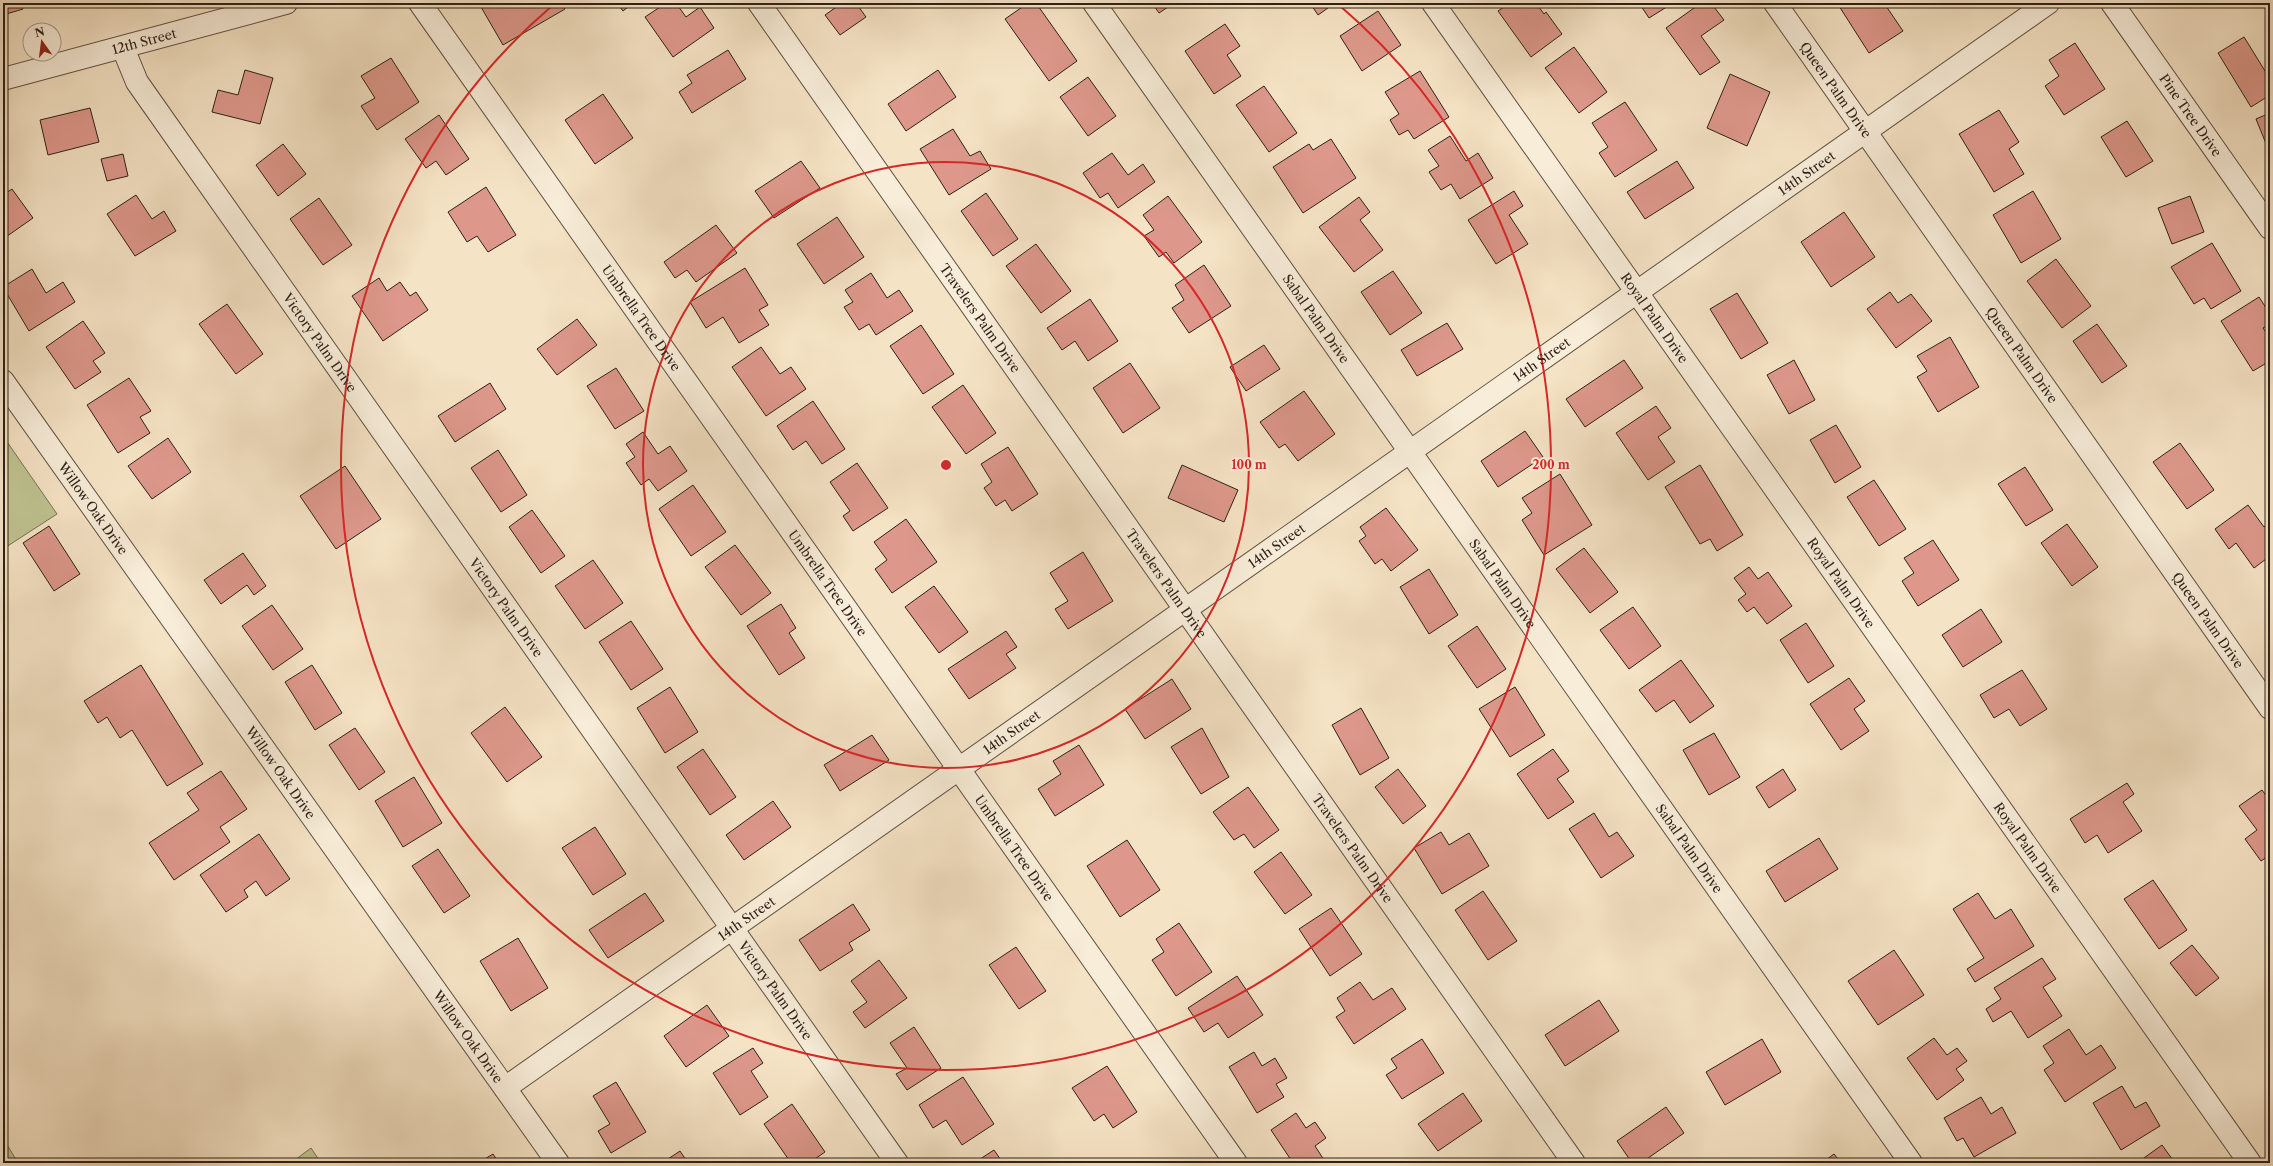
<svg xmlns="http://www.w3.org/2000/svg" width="2273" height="1166" font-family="'Libre Caslon Text',serif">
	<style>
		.green { fill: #bfc392; stroke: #767256 }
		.building { fill: #dd988b; stroke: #2e2019 }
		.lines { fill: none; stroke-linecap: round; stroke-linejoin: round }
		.minor-casing { stroke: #605144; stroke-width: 24 }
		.minor { stroke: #f8edd9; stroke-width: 22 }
		.ring { fill: none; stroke: #d62828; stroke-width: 2 }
		.labels { text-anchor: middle; stroke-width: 4; stroke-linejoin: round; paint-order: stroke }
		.street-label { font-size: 13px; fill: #2e2019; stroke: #f8edd9 }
		.centre { fill: #d62828; stroke: #f8edd9; stroke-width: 2 }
		.ring-label { font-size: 12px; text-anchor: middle; font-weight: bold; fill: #d62828; stroke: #f8edd9; stroke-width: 4; stroke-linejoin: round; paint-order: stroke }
	</style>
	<rect width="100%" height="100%" fill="#f5e3c5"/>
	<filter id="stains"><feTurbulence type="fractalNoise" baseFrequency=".005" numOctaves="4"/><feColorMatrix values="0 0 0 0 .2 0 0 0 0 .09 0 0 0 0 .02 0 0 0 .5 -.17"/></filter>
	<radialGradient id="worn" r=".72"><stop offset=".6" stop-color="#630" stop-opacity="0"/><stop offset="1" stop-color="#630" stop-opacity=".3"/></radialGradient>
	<g class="green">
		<path d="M3,436L57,514L3,549Z"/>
		<path d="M3,1138L18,1163H3Z"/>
		<path d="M311,1148L321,1163H291Z"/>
	</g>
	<g class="building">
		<path d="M3,3H21L23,9L3,15Z"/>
		<path d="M488,3H562L565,9L503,45L481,7Z"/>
		<path d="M617,3H633L623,11Z"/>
		<path d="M666,3H676L686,17L700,7L714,28L673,57L645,17Z"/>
		<path d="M842,3H856L866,17L840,35L825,15Z"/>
		<path d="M1028,3H1036L1077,61L1049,81L1005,19Z"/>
		<path d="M1152,3H1174L1159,13Z"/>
		<path d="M1310,3H1335L1318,15Z"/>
		<path d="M1510,3H1536L1544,14L1546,12L1562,34L1531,57L1498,11Z"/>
		<path d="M1639,3H1673L1649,18Z"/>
		<path d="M1701,3H1711L1724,20L1701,36L1720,62L1700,75L1666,28Z"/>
		<path d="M1843,3H1884L1903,31L1869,53L1839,6Z"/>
		<path d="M1378,11L1401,45L1362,71L1340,36Z"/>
		<path d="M1225,24L1240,46L1227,55L1241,76L1214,94L1185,51Z"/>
		<path d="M2244,37L2270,79V95L2251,107L2218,53Z"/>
		<path d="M2075,43L2105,89L2064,115L2045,86L2059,76L2049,60Z"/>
		<path d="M1574,47L1607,92L1579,113L1545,68Z"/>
		<path d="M728,50L746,79L692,113L679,92L692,83L687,75Z"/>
		<path d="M391,58L419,102L377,130L361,106L375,98L361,76Z"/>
		<path d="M245,70L273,78L260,124L212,112L218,90L238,95Z"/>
		<path d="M938,70L956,97L906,131L888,104Z"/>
		<path d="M1420,71L1449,117L1414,139L1408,130L1399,135L1390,120L1399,114L1385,92Z"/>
		<path d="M1730,74L1770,92L1747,146L1707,128Z"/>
		<path d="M1088,77L1116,116L1088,136L1060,97Z"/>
		<path d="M1264,86L1297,133L1269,152L1236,105Z"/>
		<path d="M603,94L633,138L595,164L565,120Z"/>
		<path d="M1625,102L1657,150L1615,177L1599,153L1608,147L1592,123Z"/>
		<path d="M90,108L99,142L48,155L40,120Z"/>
		<path d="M1999,110L2019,142L2009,149L2024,174L1994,192L1959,134Z"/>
		<path d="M2270,113V150L2269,151L2256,119Z"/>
		<path d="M439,115L469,159L446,175L436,161L426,168L405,139Z"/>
		<path d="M2127,121L2153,161L2126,177L2101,137Z"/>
		<path d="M953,129L970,156L980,151L991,169L949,195L920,149Z"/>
		<path d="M1450,136L1466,161L1478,153L1493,178L1460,199L1451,184L1441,190L1429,172L1439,166L1428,150Z"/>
		<path d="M1331,139L1356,178L1303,213L1273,167L1309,144L1313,150Z"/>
		<path d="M283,144L306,174L278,196L256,165Z"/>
		<path d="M1112,153L1128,175L1143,164L1155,182L1118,208L1108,193L1100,198L1083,173Z"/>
		<path d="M123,154L128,176L107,181L101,159Z"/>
		<path d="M801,161L820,188L774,218L755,191Z"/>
		<path d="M1677,161L1694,188L1645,219L1627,192Z"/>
		<path d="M486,187L516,235L488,252L477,236L467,242L448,212Z"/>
		<path d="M12,189L33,218L3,239V195Z"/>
		<path d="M1514,191L1523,206L1509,215L1528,244L1496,264L1468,220Z"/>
		<path d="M2033,191L2061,239L2021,263L1993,215Z"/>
		<path d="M986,193L1018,239L993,256L961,211Z"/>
		<path d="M136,195L152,219L164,211L176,231L135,256L107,214Z"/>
		<path d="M1168,196L1202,242L1174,263L1166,252L1159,257L1144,236L1154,230L1143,215Z"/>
		<path d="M2190,196L2204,232L2172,244L2158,208Z"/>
		<path d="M1359,197L1370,212L1360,220L1383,250L1354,272L1319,227Z"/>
		<path d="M319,198L352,245L323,265L290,219Z"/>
		<path d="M1844,212L1875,257L1831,287L1801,242Z"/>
		<path d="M837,217L864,257L824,284L797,244Z"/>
		<path d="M716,225L737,253L696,282L687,270L675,278L664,262Z"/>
		<path d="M2212,243L2241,291L2211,309L2204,298L2194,304L2171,267Z"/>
		<path d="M1036,244L1071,291L1041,313L1006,266Z"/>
		<path d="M2056,259L2091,306L2062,328L2027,281Z"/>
		<path d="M1204,265L1231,306L1189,333L1172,308L1184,300L1175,285Z"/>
		<path d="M745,268L768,305L759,310L769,325L739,343L723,317L706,328L690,302Z"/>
		<path d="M32,269L46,293L63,282L75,302L29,331L3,287Z"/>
		<path d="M1393,271L1422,313L1390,335L1361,292Z"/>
		<path d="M871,273L887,298L899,290L913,311L876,335L869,324L859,330L844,307L853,302L845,290Z"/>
		<path d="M379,278L387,291L400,282L410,296L416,292L428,310L383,341L352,296Z"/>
		<path d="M1890,292L1898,303L1911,294L1932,321L1896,348L1867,309Z"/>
		<path d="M1737,293L1768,343L1741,359L1710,309Z"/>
		<path d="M2259,297L2270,314V324L2263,328L2270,338V361L2253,371L2221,321Z"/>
		<path d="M1090,299L1118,341L1088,361L1075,341L1062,350L1047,328Z"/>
		<path d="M227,304L263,354L236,374L199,324Z"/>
		<path d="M577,319L597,345L557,375L537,349Z"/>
		<path d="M83,321L105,353L93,361L101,372L75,389L46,347Z"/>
		<path d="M1447,323L1463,349L1417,376L1401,350Z"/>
		<path d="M2097,324L2127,366L2102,383L2073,341Z"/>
		<path d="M921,325L954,374L923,394L890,346Z"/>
		<path d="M1950,337L1979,387L1938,412L1917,377L1927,371L1917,356Z"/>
		<path d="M1264,345L1280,369L1246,391L1230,367Z"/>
		<path d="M761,347L780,374L791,367L806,389L766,416L732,367Z"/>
		<path d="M1624,360L1643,388L1585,427L1566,399Z"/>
		<path d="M1794,360L1815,400L1789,414L1767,375Z"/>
		<path d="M1130,363L1160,408L1123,433L1093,388Z"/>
		<path d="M616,368L644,411L615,429L587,386Z"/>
		<path d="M129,378L151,411L140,417L150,433L118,453L87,405Z"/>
		<path d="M490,383L506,409L455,442L438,416Z"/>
		<path d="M963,385L996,433L966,454L932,407Z"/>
		<path d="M1304,391L1335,434L1298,461L1285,444L1279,448L1260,422Z"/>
		<path d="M813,401L845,449L822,464L806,441L793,450L777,426Z"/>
		<path d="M1656,406L1671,428L1658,437L1675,462L1648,480L1616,433Z"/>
		<path d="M1836,425L1861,467L1835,483L1810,440Z"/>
		<path d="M1525,431L1543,457L1498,487L1481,461Z"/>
		<path d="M643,432L658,454L670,446L687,471L658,491L649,479L641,485L626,463L635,457L626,444Z"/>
		<path d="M168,438L191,472L152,499L128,466Z"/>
		<path d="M2180,443L2214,490L2187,509L2153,462Z"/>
		<path d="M1008,447L1038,494L1012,511L1005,500L996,506L984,488L992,482L981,464Z"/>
		<path d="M498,450L527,495L501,512L471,468Z"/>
		<path d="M857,463L888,508L853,531L843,516L850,511L830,482Z"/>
		<path d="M1182,465L1238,490L1224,522L1168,498Z"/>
		<path d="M1700,465L1743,535L1717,551L1710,539L1700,544L1665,487Z"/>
		<path d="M345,466L381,519L336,549L300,496Z"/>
		<path d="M2025,467L2053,510L2026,526L1998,484Z"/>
		<path d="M1560,474L1592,525L1544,555L1522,520L1532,513L1522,498Z"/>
		<path d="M1874,480L1906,529L1879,546L1847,497Z"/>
		<path d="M693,485L726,532L691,556L659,509Z"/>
		<path d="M2248,505L2264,527L2270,522V556L2254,568L2236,543L2229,549L2215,529Z"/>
		<path d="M1386,508L1418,550L1391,571L1382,559L1375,564L1359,541L1366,536L1360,527Z"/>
		<path d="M532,510L565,556L541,573L509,527Z"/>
		<path d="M906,519L937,562L892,593L875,569L887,560L874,542Z"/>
		<path d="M2067,524L2098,567L2072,586L2041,543Z"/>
		<path d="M49,526L80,574L54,591L23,543Z"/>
		<path d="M1933,540L1959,580L1918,606L1902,581L1914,573L1904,558Z"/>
		<path d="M735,545L771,593L741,615L705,567Z"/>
		<path d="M1584,548L1618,592L1590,613L1556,569Z"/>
		<path d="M1083,552L1113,601L1068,629L1055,609L1068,601L1050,573Z"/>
		<path d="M243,553L266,586L254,595L247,585L221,604L204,580Z"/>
		<path d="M593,560L623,603L585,629L555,586Z"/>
		<path d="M1749,567L1758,579L1768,572L1792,606L1767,624L1754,607L1747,612L1738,600L1746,594L1734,578Z"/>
		<path d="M1429,569L1458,615L1429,634L1400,587Z"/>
		<path d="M934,586L968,632L939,653L905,607Z"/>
		<path d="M781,604L796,628L789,633L805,658L779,675L747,626Z"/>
		<path d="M272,605L303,649L273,670L242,626Z"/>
		<path d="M1633,607L1661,646L1629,669L1600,630Z"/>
		<path d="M1981,609L2002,642L1963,667L1942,635Z"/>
		<path d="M631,621L663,669L631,690L599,642Z"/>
		<path d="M1806,623L1834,666L1808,683L1780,640Z"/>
		<path d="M1477,626L1506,669L1477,688L1448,646Z"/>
		<path d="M1006,631L1017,647L1006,654L1016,668L969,699L948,669Z"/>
		<path d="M1681,660L1714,706L1690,723L1674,700L1656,712L1639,690Z"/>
		<path d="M141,665L203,764L167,786L132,730L120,738L107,717L98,723L84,701Z"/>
		<path d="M312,665L342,713L315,730L285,682Z"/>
		<path d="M2022,670L2047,709L2020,726L2009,709L1994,718L1980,695Z"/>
		<path d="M1849,678L1865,701L1854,709L1869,731L1841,750L1810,704Z"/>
		<path d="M1172,679L1191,709L1145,739L1125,709Z"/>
		<path d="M670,687L698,732L665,753L637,708Z"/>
		<path d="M1515,687L1545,735L1510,757L1479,709Z"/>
		<path d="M505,707L542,757L507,782L471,733Z"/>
		<path d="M1361,708L1389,758L1360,775L1332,725Z"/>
		<path d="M355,728L385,772L359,790L329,745Z"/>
		<path d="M1202,728L1229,777L1201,794L1171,747Z"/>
		<path d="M1714,733L1740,777L1709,795L1683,750Z"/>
		<path d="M872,735L889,760L840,791L824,765Z"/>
		<path d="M1079,745L1104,785L1055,816L1038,789L1061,774L1053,761Z"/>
		<path d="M703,749L736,797L710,815L677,767Z"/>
		<path d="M1553,749L1569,771L1557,779L1574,802L1548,819L1517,774Z"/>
		<path d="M1398,769L1426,806L1403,824L1375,787Z"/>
		<path d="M1783,769L1796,790L1769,808L1756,787Z"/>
		<path d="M221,771L247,809L220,827L230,842L174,880L149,843L199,810L187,793Z"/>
		<path d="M414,777L442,823L403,847L375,801Z"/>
		<path d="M2127,783L2134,794L2123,802L2142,831L2108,853L2097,835L2085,843L2070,819Z"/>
		<path d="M1248,787L1279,830L1254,848L1244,834L1234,840L1213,812Z"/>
		<path d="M2262,790L2270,801V855L2261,861L2245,839L2257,830L2239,806Z"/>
		<path d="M773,801L791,827L744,860L726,835Z"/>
		<path d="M1594,813L1609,837L1617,832L1634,856L1601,878L1569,829Z"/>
		<path d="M595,827L626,874L593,895L562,848Z"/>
		<path d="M1441,832L1449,845L1469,833L1489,866L1442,894L1414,848Z"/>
		<path d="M259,834L290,879L266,896L256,881L244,890L248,897L226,912L200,875Z"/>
		<path d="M1819,838L1838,869L1785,902L1766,871Z"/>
		<path d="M1127,840L1160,890L1120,917L1087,866Z"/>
		<path d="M438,849L470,896L444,913L412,866Z"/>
		<path d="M1281,852L1312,895L1285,914L1254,872Z"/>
		<path d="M2153,880L2187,930L2159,949L2124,899Z"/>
		<path d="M1483,891L1517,941L1488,960L1455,910Z"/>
		<path d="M645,893L664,921L608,958L589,930Z"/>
		<path d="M1978,893L1995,919L2011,909L2034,946L1975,982L1967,969L1984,958L1953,909Z"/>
		<path d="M853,904L870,930L849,943L853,950L820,971L799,940Z"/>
		<path d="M1331,908L1362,954L1330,976L1299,929Z"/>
		<path d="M1179,923L1212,972L1176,996L1152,960L1164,952L1156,939Z"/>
		<path d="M518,938L548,988L511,1011L480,961Z"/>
		<path d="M2192,945L2219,978L2196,996L2170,963Z"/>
		<path d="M1016,947L1046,991L1019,1009L989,965Z"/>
		<path d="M1894,950L1924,995L1878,1025L1848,981Z"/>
		<path d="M2042,958L2056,979L2043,987L2062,1016L2028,1038L2011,1011L1993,1022L1986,1009L2001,999L1994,988Z"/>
		<path d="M879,960L907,998L865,1028L853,1012L867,1002L851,981Z"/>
		<path d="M1237,976L1263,1015L1228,1038L1218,1023L1204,1032L1188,1008Z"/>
		<path d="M1360,982L1373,1000L1392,988L1406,1009L1354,1044L1336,1017L1345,1011L1337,998Z"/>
		<path d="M1599,1000L1619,1031L1565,1066L1545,1035Z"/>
		<path d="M707,1005L729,1036L686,1067L664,1036Z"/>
		<path d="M914,1027L941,1068L907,1090L896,1074L907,1068L890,1043Z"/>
		<path d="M2069,1029L2086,1055L2101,1045L2116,1068L2065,1102L2044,1070L2054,1063L2043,1046Z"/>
		<path d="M1934,1038L1947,1055L1957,1048L1967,1061L1956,1069L1964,1080L1937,1100L1907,1058Z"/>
		<path d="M1422,1039L1444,1073L1402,1099L1386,1075L1397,1068L1391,1059Z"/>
		<path d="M1762,1039L1781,1072L1725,1105L1706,1072Z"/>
		<path d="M753,1048L763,1063L751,1071L768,1097L740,1115L713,1073Z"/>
		<path d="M1254,1052L1262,1066L1275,1058L1287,1078L1276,1084L1284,1097L1257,1113L1229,1067Z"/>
		<path d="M1107,1066L1137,1112L1113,1128L1104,1114L1094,1121L1072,1088Z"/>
		<path d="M963,1077L994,1124L962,1145L946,1120L933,1128L919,1105Z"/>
		<path d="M616,1082L646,1132L611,1153L598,1131L610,1124L593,1096Z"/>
		<path d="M2122,1086L2135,1108L2146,1102L2160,1126L2121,1150L2093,1103Z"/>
		<path d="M1463,1093L1482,1121L1438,1151L1418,1124Z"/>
		<path d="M1981,1097L1991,1114L2002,1107L2016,1133L1974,1157L1963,1138L1957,1141L1944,1118Z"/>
		<path d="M792,1104L825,1152L809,1163H791L764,1124Z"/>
		<path d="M1666,1107L1684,1133L1641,1163H1632L1617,1141Z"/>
		<path d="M1296,1113L1306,1128L1315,1122L1326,1138L1315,1146L1324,1160L1319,1163H1293L1271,1130Z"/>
		<path d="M2162,1145L2175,1163H2137Z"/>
		<path d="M994,1150L1003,1163H974Z"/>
		<path d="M680,1151L688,1163H662Z"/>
		<path d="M493,1154L499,1163H478Z"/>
		<path d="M1834,1154L1841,1163H1822Z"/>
		<path d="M2022,1158L2026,1163H2014Z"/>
	</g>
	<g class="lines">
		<defs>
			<g id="minor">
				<path id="s1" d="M420,3L1236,1163"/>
				<path id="s2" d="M759,3L1574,1163"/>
				<path id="s3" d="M1094,3L1911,1163"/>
				<path id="s4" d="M1433,3L2250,1163"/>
				<path id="s5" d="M1775,3L2270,708"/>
				<path id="s6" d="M2112,3L2270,228"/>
				<path id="s7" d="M123,48L137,82L897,1163"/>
				<path id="s8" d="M3,79L286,3"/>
				<path id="s9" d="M3,381L558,1163"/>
				<path id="s10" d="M505,1088L2048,3"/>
			</g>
		</defs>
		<use href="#minor" class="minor-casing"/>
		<use href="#minor" class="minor"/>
	</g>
	<g class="ring">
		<circle cx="946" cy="465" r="303"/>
		<path d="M1339 5A605 605 0 1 1 553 5"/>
	</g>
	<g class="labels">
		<g class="street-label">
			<text dy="5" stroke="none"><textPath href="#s8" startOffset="146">12th Street</textPath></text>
			<text dy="5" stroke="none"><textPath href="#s5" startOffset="106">Queen Palm Drive</textPath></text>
			<text dy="5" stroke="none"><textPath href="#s6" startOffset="137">Pine Tree Drive</textPath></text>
			<text dy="5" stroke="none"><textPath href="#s10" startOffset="1591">14th Street</textPath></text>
			<text dy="5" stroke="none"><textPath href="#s1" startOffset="385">Umbrella Tree Drive</textPath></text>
			<text dy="5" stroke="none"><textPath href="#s2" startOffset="385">Travelers Palm Drive</textPath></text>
			<text dy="5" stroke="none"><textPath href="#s3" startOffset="386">Sabal Palm Drive</textPath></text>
			<text dy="5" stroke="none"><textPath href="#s4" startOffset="385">Royal Palm Drive</textPath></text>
			<text dy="5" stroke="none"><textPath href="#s7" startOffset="355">Victory Palm Drive</textPath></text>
			<text dy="5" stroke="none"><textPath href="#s5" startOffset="430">Queen Palm Drive</textPath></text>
			<text dy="5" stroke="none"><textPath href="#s10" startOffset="1267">14th Street</textPath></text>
			<text dy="5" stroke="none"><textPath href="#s9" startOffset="156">Willow Oak Drive</textPath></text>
			<text dy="5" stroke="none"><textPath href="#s10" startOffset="943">14th Street</textPath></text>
			<text dy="5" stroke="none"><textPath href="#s1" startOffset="709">Umbrella Tree Drive</textPath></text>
			<text dy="5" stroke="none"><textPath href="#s2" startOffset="709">Travelers Palm Drive</textPath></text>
			<text dy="5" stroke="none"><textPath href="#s3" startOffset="710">Sabal Palm Drive</textPath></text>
			<text dy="5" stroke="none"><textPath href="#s4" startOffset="709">Royal Palm Drive</textPath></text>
			<text dy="5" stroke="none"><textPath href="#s7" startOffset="679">Victory Palm Drive</textPath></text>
			<text dy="5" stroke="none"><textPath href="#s5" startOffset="754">Queen Palm Drive</textPath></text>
			<text dy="5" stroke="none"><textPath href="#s10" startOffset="619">14th Street</textPath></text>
			<text dy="5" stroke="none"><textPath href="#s9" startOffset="480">Willow Oak Drive</textPath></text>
			<text dy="5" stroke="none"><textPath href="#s1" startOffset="1033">Umbrella Tree Drive</textPath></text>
			<text dy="5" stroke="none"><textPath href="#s2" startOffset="1033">Travelers Palm Drive</textPath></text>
			<text dy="5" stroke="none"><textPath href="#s3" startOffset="1034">Sabal Palm Drive</textPath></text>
			<text dy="5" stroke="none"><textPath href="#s4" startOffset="1033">Royal Palm Drive</textPath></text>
			<text dy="5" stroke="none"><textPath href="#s10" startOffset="295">14th Street</textPath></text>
			<text dy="5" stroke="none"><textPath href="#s7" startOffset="1147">Victory Palm Drive</textPath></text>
			<text dy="5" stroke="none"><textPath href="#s9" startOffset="804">Willow Oak Drive</textPath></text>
		</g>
	</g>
	<circle cx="946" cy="465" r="6" class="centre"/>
	<g class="ring-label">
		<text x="1249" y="469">100 m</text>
		<text x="1551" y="469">200 m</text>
	</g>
	<rect width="2273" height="1166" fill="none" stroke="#f5e3c5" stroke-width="16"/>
	<rect x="4" y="4" width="2265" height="1158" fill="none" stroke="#2e2019" stroke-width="2"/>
	<rect x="8" y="8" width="2257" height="1150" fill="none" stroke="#2e2019"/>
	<g transform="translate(42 42) rotate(346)"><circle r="19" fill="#f8edd9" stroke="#a79b8c"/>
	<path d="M0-3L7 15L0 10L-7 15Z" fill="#8f2418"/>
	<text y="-6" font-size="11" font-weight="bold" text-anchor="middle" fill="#2e2019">N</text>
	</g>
	<rect width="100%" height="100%" filter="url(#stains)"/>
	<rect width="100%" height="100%" fill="url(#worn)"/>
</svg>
